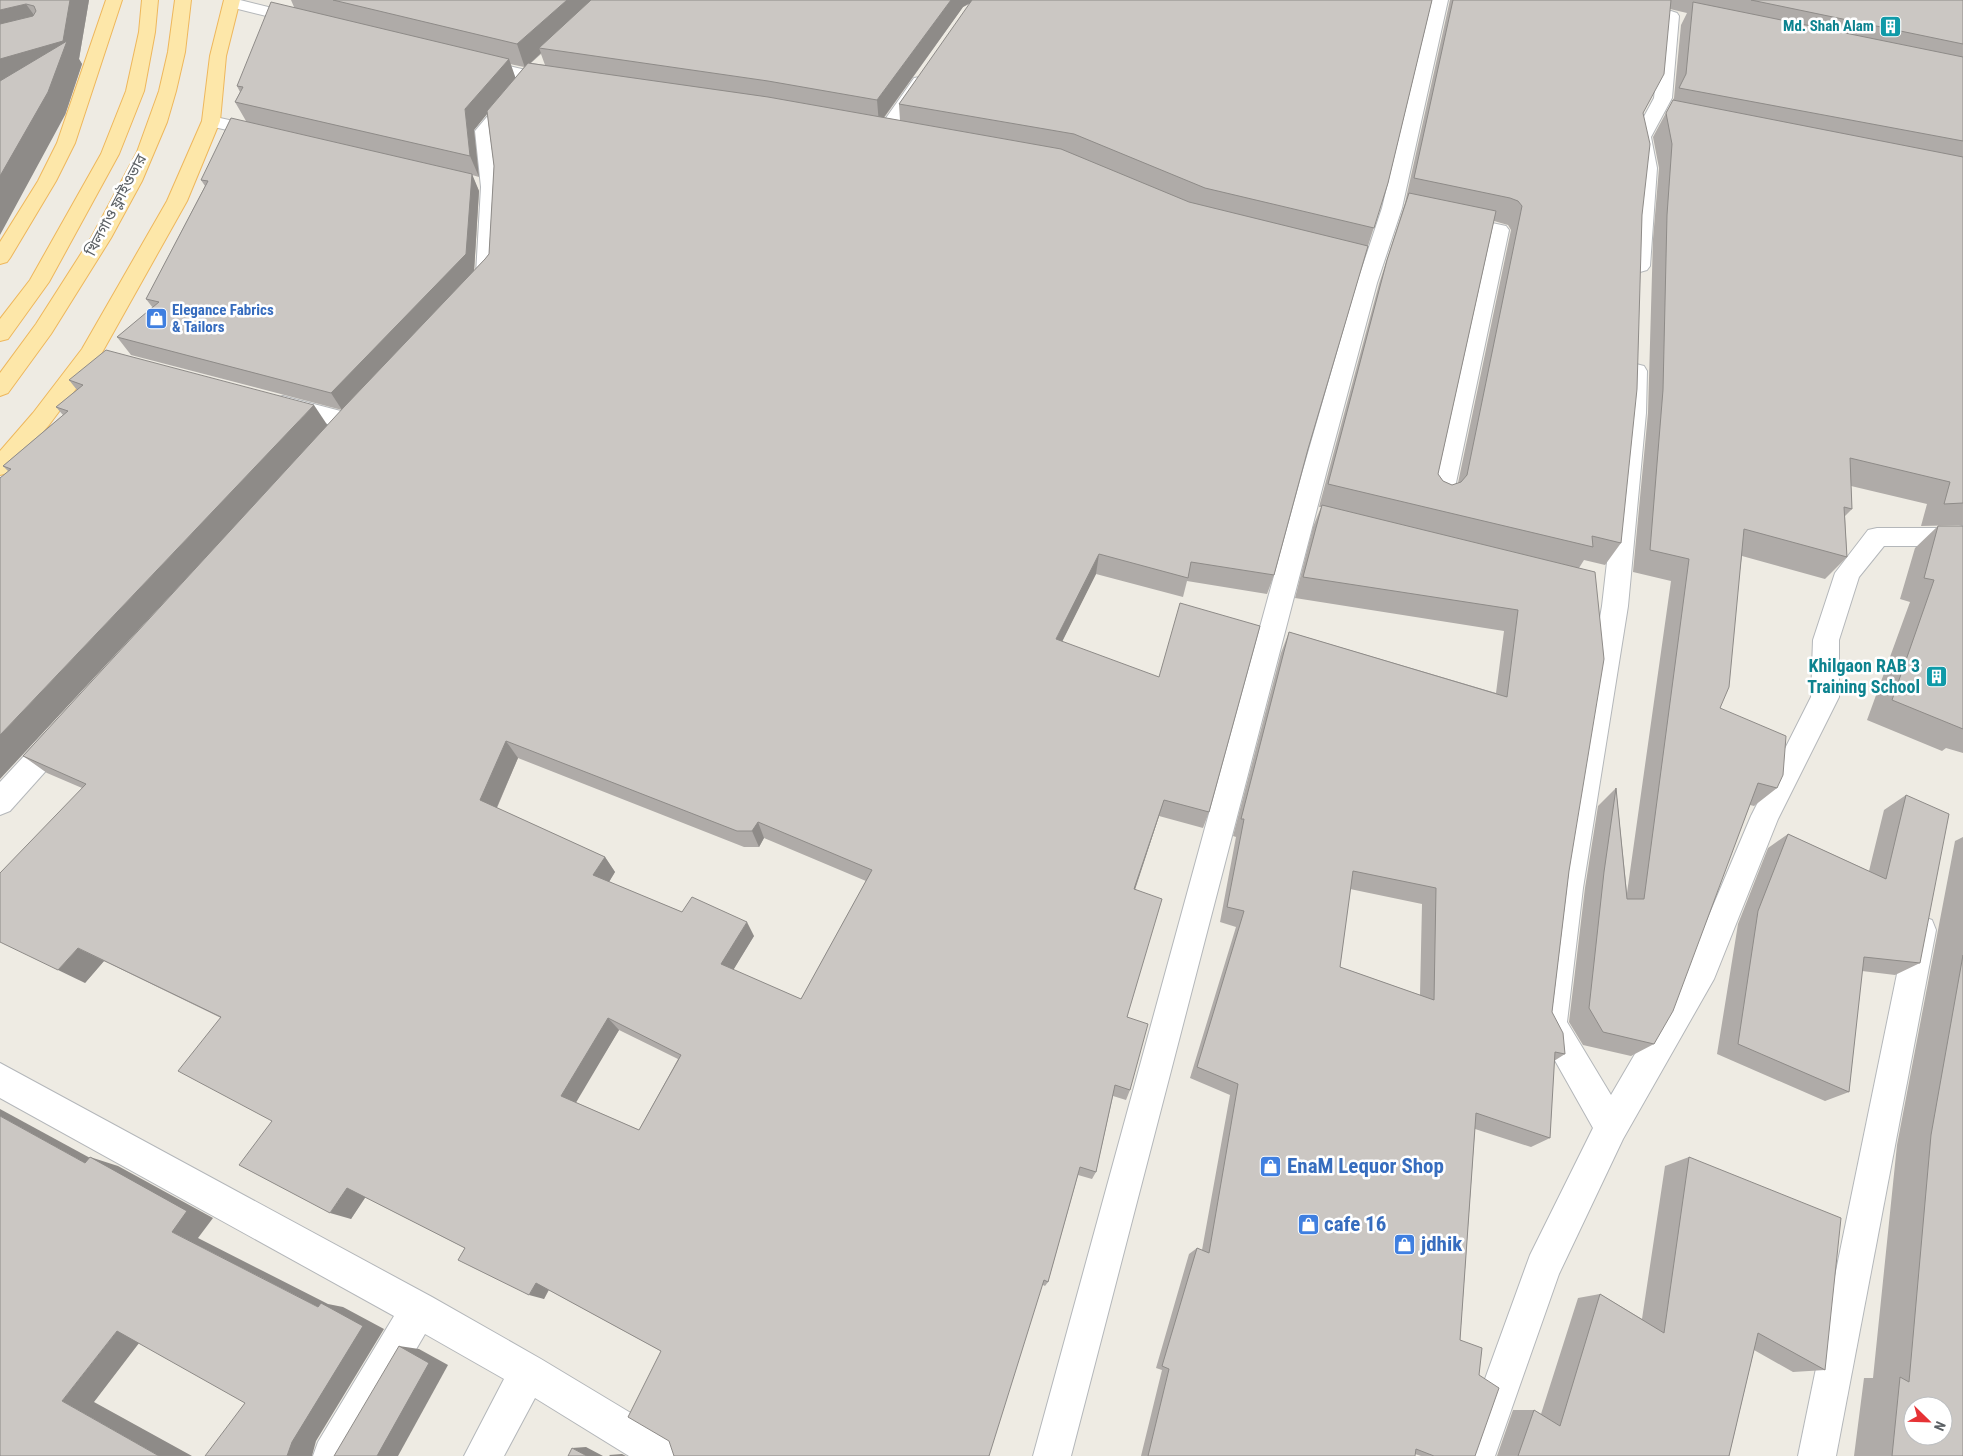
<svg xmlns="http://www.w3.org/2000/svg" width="1963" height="1456" font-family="'Roboto Condensed','Noto Sans Bengali',sans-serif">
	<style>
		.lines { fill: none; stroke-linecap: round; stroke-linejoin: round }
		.street-casing { stroke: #b4b7ba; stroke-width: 2 }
		.primary-casing { stroke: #eeb75c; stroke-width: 2 }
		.street { fill: #fff; fill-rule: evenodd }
		.primary { fill: #fde7a9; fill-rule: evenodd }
		.wall { fill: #afaba8; fill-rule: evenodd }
		.shaded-wall { fill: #8e8b88 }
		.building { fill: #cbc7c3; stroke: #8e8b88; fill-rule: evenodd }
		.labels { text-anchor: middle; stroke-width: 5; stroke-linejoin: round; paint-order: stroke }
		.far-culture-label { font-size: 15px; font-weight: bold; fill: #0d838f; stroke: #fff; text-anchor: end }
		.far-street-label { font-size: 15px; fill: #5b6064; stroke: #fff }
		.far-shop-label { font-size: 15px; font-weight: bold; fill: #366cbe; stroke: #fff; text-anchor: start }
		.culture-label { font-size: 18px; font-weight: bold; fill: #0d838f; stroke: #fff; text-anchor: end }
		.near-shop-label { font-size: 21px; font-weight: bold; fill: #366cbe; stroke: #fff; text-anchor: start }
	</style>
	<rect width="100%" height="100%" fill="#eeebe3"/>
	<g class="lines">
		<defs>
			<g id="street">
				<path d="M226,0H240L309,17L311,20L309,23L303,25L226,6L224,3Z"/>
				<path d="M1432,0H1448L1402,208L1377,283L1327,470L1071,1456H1033L1303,470L1357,283L1382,208Z"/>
				<path d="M1671,11L1677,13L1679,16L1672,98L1651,137L1657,168L1650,266L1647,270L1640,272L1633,270L1630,266L1639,168L1633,137L1654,98L1663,16L1665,13Z"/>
				<path d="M476,58L530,71L562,75L565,79L562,83C538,89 495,73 470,67L467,63L470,59Z"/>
				<path d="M920,77L926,78L929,82L891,136L885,137L879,136L876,132L879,128L914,78Z"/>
				<path d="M513,92L519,93L522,97L493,132L501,187L496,275L481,293L474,295L467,293L464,288L476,274L481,187L475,131L507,93Z"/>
				<path d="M211,116L269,129L272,133L269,137L263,138L205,125L202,121L205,117Z"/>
				<path d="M1455,215L1506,226L1509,230L1453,497L1449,503L1441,506L1433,503L1429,497L1488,234L1448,225L1445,221L1448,217Z"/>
				<path d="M1636,364L1644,366L1647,371L1646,413L1628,606L1583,888L1567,1022L1611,1095L1691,958L1751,816L1811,697L1813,640L1835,573L1868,530L1877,528H1955L1963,526V544L1955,546H1884L1859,577L1839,640V697L1778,819L1714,979L1623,1139L1559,1274L1495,1456H1457L1530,1255L1593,1128L1535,1025L1553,888L1602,606L1624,413L1625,371L1628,366Z"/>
				<path d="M283,396L356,415L359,421C351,435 341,449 324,444L321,438L331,425L275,409L272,404L275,399Z"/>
				<path d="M60,724L70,728L74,736L70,744L10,811L0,815V782L50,728Z"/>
				<path d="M1921,916L1932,920L1936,930L1836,1456H1798L1906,930L1910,920Z"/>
				<path d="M0,1063L432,1297L541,1359L679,1442L684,1456H629L535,1398L504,1456H464L504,1379L425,1334L354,1456H313L318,1442L394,1316L0,1098Z"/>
			</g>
			<g id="primary">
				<path d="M106,0H122L75,143L56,181L10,258L7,262L0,264V242L38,181L57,143Z"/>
				<path d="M142,0H158L155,32L144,91L119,154L49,282L8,339L0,341V319L30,280L101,154L126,91L139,32Z"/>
				<path d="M175,0H191L185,52L176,91L167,122L142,181L111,238L51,334L8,393L0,396V373L36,324L91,238L137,152L159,91L168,52Z"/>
				<path d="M224,0H240L226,56L220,121L187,201L99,358L49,425L8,473L0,475V451L33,413L82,349L167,201L202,121L210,56Z"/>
			</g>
		</defs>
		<use href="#street" class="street-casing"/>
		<use href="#primary" class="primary-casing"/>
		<use href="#street" class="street"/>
		<use href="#primary" class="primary"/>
	</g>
	<g class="wall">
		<path d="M0,0H89L79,59L82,64L65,115Z"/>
		<path d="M291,0H1432L1388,183L1368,246L1308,449L1274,575L1267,594L1187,581L1183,597L1096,574L1062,641L1209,812L1203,828L1159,816L1135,890L1127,1017L1130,1090L1126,1100L1113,1096L1096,1172L1092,1179L1078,1175L1048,1282L1045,1286L1043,1285L661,1351L549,1290L544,1299L465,1248L365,1197L351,1219L272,1121L221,1018L104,961L85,983L82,788L47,773L23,756L223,539L8,471L3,466L63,415L56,407L77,390L69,380L327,426L342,410L131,355L117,337L153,308L146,299L205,186L201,180L246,121L235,102L240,92L237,86L294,7ZM971,3L899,104L900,121L884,118L963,7ZM541,54L545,65L531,63ZM510,64L524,67L515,78ZM487,113L494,166L489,254L485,259L474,271L479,191L472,175L479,177L474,130ZM518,758L744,847H759L764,838L866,881L801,999L733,970L754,936L682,912L609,882L615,872L605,857L497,808ZM619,1030L678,1059L639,1130L575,1102Z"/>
		<path d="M1450,0H1963V525L1921,526L1927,504L1851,486L1852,509L1845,516L1847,557L1825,579L1742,556L1720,708L1777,788L1754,806L1750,805L1654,1044L1631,1056L1583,1045L1569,1022L1585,888L1598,806L1616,788L1627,893L1671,581L1633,572L1648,413L1653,239L1659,168L1653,137L1674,98L1681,25L1687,13L1670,9L1643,114L1642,215L1621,543L1605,565L1584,560L1579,568L1569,871L1552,1012L1565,1054L1554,1061L1550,1138L1531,1147L1475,1129L1460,1340L1479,1375L1475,1456H1421L1415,1454V1456H1141L1162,1370L1156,1368L1189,1254L1197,1248L1202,1250L1230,1095L1190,1078L1236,927L1220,922L1236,837L1233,836L1281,653L1289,632L1496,693L1504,631L1295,598L1313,527L1321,507H1319L1379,284L1405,203ZM1494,221L1508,225L1511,230L1458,483L1452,485L1443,481L1438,474ZM1350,889L1422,904L1420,995L1340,967Z"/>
		<path d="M1938,526H1963V753L1946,748L1942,751L1867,720L1910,602L1900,599L1915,548Z"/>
		<path d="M1906,795L1920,963L1895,975L1862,971L1849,1092L1825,1101L1717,1054L1738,924L1768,848L1788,834L1869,871L1884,810Z"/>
		<path d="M1963,837V1456H1854L1864,1378H1873L1897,1145L1955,841Z"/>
		<path d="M1689,1157L1825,1370L1793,1372L1754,1350L1729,1456H1497L1513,1410H1534L1541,1414L1578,1298L1600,1294L1642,1319L1665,1166Z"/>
	</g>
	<g class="shaded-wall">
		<path d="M70,0H89L79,59L82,64L65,115L0,235V59Z"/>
		<path d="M567,0H599L539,48L541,53L525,68L517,44Z"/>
		<path d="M951,0H975L963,7L879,124L877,100Z"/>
		<path d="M26,4L42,26L0,37V10Z"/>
		<path d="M509,59L516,79L474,130L479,177L470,156L465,109Z"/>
		<path d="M472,174L479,191L474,272L342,410L331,393Z"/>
		<path d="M314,405L328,426L0,779V735Z"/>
		<path d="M1099,554L1096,574L1054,658L1056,639Z"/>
		<path d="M506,741L518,758L493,816L480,800Z"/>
		<path d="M1164,800L1159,816L1130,904L1134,889Z"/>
		<path d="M758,822L764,838L759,847L752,831Z"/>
		<path d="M605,857L615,872L604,890L593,875Z"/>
		<path d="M747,922L754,936L729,977L721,964Z"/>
		<path d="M78,948L104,961L85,983L58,970Z"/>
		<path d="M608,1018L619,1030L574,1106L561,1096Z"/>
		<path d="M0,1109L114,1171L85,1163L0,1116Z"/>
		<path d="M90,1157L118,1166L213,1218L198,1238L328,1304L343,1307L384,1329L316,1441L312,1456H287L318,1307L172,1232Z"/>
		<path d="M347,1188L367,1195L351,1219L330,1213Z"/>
		<path d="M536,1283L550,1287L544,1299L529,1295Z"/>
		<path d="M117,1331L146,1334L94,1402L192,1456H159L62,1401Z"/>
		<path d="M399,1346L419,1349L448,1365L398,1456H377Z"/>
		<path d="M586,1447L603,1456H587L572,1448Z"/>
		<path d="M622,1454L626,1456H610L609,1455Z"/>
	</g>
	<g class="building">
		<path d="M0,0H70L63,41L0,59V24L33,16L36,11L34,6L26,4L0,10Z"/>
		<path d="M333,0H567L517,44Z"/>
		<path d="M591,0H951L877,100L768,81L539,48Z"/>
		<path d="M972,0H1432L1388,183L1374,228L1205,188L1074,134L899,104Z"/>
		<path d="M1453,0H1671L1664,74L1643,113L1650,144L1642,215L1637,389L1621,543L1592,536L1593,547L1328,484L1387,260L1409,193L1496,211L1438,474L1443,481L1452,485L1461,482L1467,475L1522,206L1518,201L1510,198L1414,178Z"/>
		<path d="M1751,0H1963V44Z"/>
		<path d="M271,2L509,59L465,109L470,156L235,102L243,87L237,86Z"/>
		<path d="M1693,2L1963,57V141L1679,88L1686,74Z"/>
		<path d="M67,41L48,92L0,176V81Z"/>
		<path d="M528,63L768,97L1061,149L1189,202L1368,246L1308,449L1274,575L1191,562L1188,578L1099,554L1056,639L1159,677L1180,603L1260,626L1209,812L1164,800L1134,889L1162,899L1127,1017L1148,1024L1130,1090L1115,1085L1096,1172L1080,1167L1048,1282L1044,1280L989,1456H674L669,1441L628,1417L661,1351L536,1283L529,1295L458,1260L465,1248L347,1188L330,1213L239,1165L272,1121L178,1071L221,1017L78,948L58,970L0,942V873L86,784L23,756L344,407L485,259L489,254L494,166L487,111ZM506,741L737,831H752L758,822L872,870L801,999L721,964L747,922L692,897L682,912L593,875L605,857L480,800ZM608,1018L681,1055L639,1130L561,1096Z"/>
		<path d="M1673,100L1963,157V503L1944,504L1950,482L1850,458L1852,509L1844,507L1847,557L1744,529L1729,687L1720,708L1786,736L1783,775L1777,788L1758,783L1673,1011L1654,1044L1603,1032L1589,1008L1604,872L1616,788L1627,899H1644L1689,559L1650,550L1663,390L1667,215L1672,144L1666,113Z"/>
		<path d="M231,118L472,174L466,254L331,393L117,337L159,302L146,299L208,181L201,180Z"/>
		<path d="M106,350L314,405L0,735V478L11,469L3,466L68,411L56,407L83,385L69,380Z"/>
		<path d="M1322,505L1595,572L1604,659L1569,871L1552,1012L1563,1033L1565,1054L1555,1052L1550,1138L1476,1113L1460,1340L1482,1348L1479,1375L1499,1388L1475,1456H1434L1416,1449L1415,1456H1148L1169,1369L1162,1366L1197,1248L1209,1253L1238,1084L1197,1067L1244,911L1227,907L1244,819H1241L1289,632L1507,697L1518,610L1303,577ZM1353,871L1436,888L1434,1000L1340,967Z"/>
		<path d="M1938,526H1963V729L1892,700L1934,580L1924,578Z"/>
		<path d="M1906,795L1949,814L1920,963L1864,957L1849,1092L1738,1044L1758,911L1788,834L1886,879Z"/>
		<path d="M1963,955V1456H1892L1900,1377L1909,1382L1931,1135ZM1913,1406H1943V1436H1913Z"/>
		<path d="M0,1116L85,1163L90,1157L187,1211L172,1232L318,1307L321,1303L363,1326L292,1442L287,1456H205L245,1403L117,1331L62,1401L159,1456H0Z"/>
		<path d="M1689,1157L1841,1218L1825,1370L1758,1333L1729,1456H1518L1534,1410L1560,1426L1600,1294L1664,1333Z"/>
		<path d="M399,1346L429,1363L377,1456H334Z"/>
		<path d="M572,1448L587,1456H568Z"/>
	</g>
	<defs>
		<symbol id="building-square" viewBox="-11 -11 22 22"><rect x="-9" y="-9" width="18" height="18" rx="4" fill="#0f9aa8" stroke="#fff"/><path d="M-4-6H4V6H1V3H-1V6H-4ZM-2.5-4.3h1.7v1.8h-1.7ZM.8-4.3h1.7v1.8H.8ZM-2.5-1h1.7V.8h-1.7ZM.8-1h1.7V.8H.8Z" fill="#fff"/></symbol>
		<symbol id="shop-square" viewBox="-11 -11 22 22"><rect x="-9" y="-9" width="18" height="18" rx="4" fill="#3f7fe0" stroke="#fff"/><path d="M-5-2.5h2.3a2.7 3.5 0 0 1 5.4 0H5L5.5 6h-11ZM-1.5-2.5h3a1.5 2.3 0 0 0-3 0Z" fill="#fff"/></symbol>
	</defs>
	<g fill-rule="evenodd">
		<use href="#building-square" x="1878" y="14" width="25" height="25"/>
		<use href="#shop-square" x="144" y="306" width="25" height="25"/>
		<use href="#building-square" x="1924" y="664" width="25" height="25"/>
		<use href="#shop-square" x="1258" y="1154" width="25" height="25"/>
		<use href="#shop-square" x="1296" y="1212" width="25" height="25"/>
		<use href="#shop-square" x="1392" y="1232" width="25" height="25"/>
	</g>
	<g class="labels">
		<g class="far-culture-label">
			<text x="1874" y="31">Md. Shah Alam</text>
		</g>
		<g class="far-street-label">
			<text transform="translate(116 205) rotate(-62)" y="5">খিলগাও ফ্লাইওভার</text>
		</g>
		<g class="far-shop-label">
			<text x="172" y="315">Elegance Fabrics<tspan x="172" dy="17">&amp; Tailors</tspan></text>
		</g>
		<g class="culture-label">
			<text x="1920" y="672">Khilgaon RAB 3<tspan x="1920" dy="21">Training School</tspan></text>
		</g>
		<g class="near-shop-label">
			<text x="1287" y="1173">EnaM Lequor Shop</text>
			<text x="1324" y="1231">cafe 16</text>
			<text x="1421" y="1251">jdhik</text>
		</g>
	</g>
	<g transform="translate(1928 1421) rotate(113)"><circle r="24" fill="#ffffff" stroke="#bdbfc1"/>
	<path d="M0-4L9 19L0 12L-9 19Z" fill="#e63235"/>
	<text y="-8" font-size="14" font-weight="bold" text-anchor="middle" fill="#5b6064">N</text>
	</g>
</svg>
